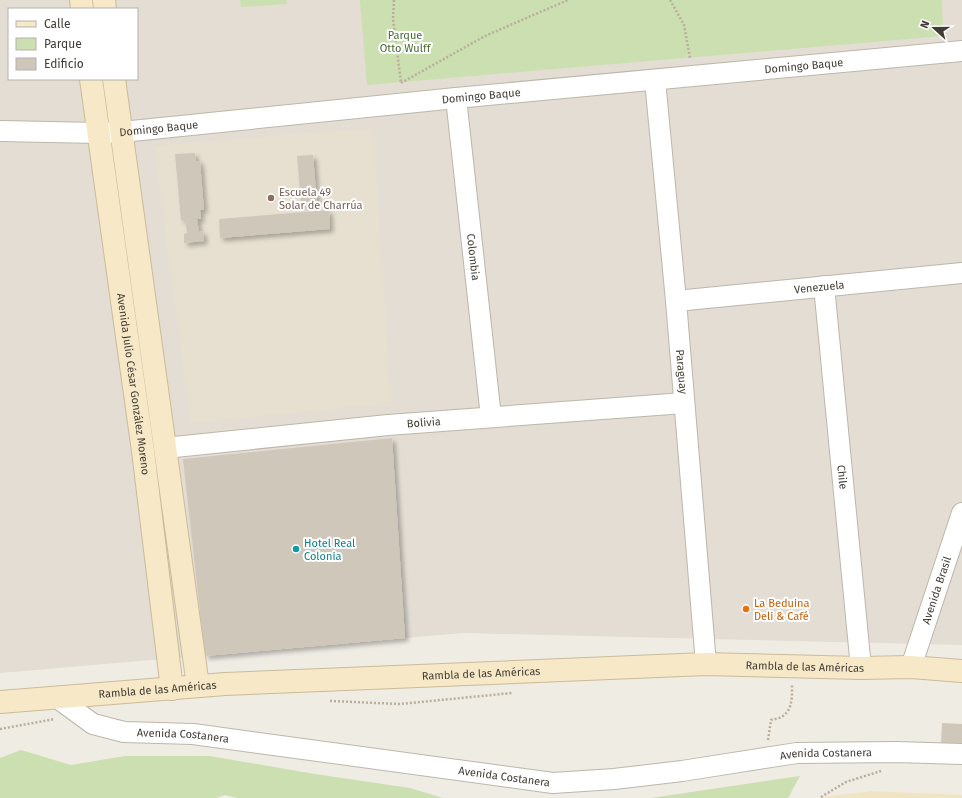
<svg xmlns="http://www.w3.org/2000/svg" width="962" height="798" font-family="'Fira Sans',sans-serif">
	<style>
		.residential { fill: #e3ddd3; fill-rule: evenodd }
		.education { fill: #e7e0d0 }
		.green { fill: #ccdfb1 }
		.sand { fill: #f0e5c3 }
		.building { fill: #d0c7bb; filter: url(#shadow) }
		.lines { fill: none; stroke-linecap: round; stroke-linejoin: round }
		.street-casing { stroke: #bdb6ab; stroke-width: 22 }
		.secondary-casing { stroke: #cabb99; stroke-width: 24 }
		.path { stroke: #b9ae9b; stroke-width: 2.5; stroke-dasharray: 2 2; stroke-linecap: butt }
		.street { stroke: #fff; stroke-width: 20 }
		.secondary { stroke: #f7e9c7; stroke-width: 22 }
		.education-dot { fill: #8d6e63; stroke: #fff; stroke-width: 1.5 }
		.culture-dot { fill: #0f9aa8; stroke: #fff; stroke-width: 1.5 }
		.food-dot { fill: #e8710a; stroke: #fff; stroke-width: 1.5 }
		.labels { text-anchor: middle; stroke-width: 4; stroke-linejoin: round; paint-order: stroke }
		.park-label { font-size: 11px; fill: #486a30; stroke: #fff }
		.street-label { font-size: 11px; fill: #413c35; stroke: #fff }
		.education-label { font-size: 11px; fill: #785e54; stroke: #fff; text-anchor: start }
		.culture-label { font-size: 11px; fill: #0d838f; stroke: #fff; text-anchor: start }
		.food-label { font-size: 11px; fill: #c56008; stroke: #fff; text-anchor: start }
	</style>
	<defs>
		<filter id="shadow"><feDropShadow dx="3.5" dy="3.5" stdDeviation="2" flood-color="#0004"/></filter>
	</defs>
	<rect width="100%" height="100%" fill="#efece4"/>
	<path class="residential" d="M0,0H962V645L463,633L0,673ZM9,9H137V79H9Z"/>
	<path class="education" d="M373,128L391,403L191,423L154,146Z"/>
	<g class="green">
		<path d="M240,0H286L287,4L241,7Z"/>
		<path d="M360,0H942L943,36L367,85Z"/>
		<path d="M21,750L71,765L125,756H210L315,774L410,788L443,798H237L225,795L216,798H0V758Z"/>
		<path d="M800,776L788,798H651Z"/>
	</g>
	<path class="sand" d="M872,791L962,795V798H815Z"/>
	<g class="building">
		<path d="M195,153L196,161H200L204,210H200L201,219H197L199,232L203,231L204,241L184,243V234L187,233L185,220H181L175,154Z"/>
		<path d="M313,155L317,204L301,205L297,156Z"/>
		<path d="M329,210L330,229L220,238L219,219Z"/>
		<path d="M392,438L405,638L205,656L183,459Z"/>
		<path d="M942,723L962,724V746L941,745Z"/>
	</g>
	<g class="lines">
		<defs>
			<g id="street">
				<path id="s1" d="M655,80L676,301L706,664"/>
				<path id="s2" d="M456,98L491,417"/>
				<path id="s3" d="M0,131L99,133L122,132L456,98L962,51"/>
				<path id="s4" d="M824,286L861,668"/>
				<path id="s5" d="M676,301L962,273"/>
				<path id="s6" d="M165,448L388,425L684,403"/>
				<path id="s7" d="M911,667L962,513"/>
				<path id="s8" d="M56,697L93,724L124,732L193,734L553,783L614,779L682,771L797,753L896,752L962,754"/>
			</g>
			<g id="secondary">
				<path d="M81,0L82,9"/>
				<path d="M104,0L105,9"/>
				<path id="s9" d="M91,79L143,451L172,689"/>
				<path d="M114,79L198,686"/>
				<path id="s10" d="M0,702L225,684L706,664L861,668L911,667L962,671"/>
			</g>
		</defs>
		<use href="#street" class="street-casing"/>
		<use href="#secondary" class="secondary-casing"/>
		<g class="path">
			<path d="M394,0L393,19L401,83"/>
			<path d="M670,0L684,25L690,58"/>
			<path d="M401,83L485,36L568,0"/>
			<path d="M330,701L400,704L512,693"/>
			<path d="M0,729L55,719"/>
			<path d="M768,740L771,720C774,719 778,719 781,717C793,711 792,696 792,685"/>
			<path d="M821,797L846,782L881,771"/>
		</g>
		<use href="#street" class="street"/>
		<use href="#secondary" class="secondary"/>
	</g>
	<circle class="education-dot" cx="271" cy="198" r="4"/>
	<circle class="culture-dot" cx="296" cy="549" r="4"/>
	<circle class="food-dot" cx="746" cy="609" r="4"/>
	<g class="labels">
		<g class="park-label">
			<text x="405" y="39">Parque<tspan x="405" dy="13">Otto Wulff</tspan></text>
		</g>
		<g class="street-label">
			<text dy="4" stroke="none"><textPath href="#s3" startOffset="807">Domingo Baque</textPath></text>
			<text dy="4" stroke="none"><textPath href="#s3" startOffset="483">Domingo Baque</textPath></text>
			<text dy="4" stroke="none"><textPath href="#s3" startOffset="159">Domingo Baque</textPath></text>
			<text dy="4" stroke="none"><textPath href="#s2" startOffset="160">Colombia</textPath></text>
			<text dy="4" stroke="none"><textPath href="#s5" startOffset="144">Venezuela</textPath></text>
			<text dy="4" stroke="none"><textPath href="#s1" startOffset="293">Paraguay</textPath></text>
			<text dy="4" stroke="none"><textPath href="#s9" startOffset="308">Avenida Julio César González Moreno</textPath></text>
			<text dy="4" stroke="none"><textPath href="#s6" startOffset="260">Bolivia</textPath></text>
			<text dy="4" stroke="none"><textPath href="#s4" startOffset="192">Chile</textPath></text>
			<text dy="4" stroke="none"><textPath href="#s7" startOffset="81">Avenida Brasil</textPath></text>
			<text dy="4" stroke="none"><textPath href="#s10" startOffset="806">Rambla de las Américas</textPath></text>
			<text dy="4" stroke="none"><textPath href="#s10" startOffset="482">Rambla de las Américas</textPath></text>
			<text dy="4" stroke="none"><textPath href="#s10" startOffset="158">Rambla de las Américas</textPath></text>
			<text dy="4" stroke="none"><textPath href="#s8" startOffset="137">Avenida Costanera</textPath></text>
			<text dy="4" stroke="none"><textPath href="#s8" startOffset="785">Avenida Costanera</textPath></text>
			<text dy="4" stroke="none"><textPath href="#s8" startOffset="461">Avenida Costanera</textPath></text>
		</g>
		<g class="education-label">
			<text x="279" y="196">Escuela 49<tspan x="279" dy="13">Solar de Charrúa</tspan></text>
		</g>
		<g class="culture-label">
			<text x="304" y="547">Hotel Real<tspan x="304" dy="13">Colonia</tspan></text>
		</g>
		<g class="food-label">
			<text x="754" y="607">La Beduina<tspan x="754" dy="13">Deli &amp; Café</tspan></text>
		</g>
	</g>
	<rect x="8" y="8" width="130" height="72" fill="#ffffff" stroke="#b3b1ae"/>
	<rect x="16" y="21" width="20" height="6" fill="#f7e9c7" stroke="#b3b1ae"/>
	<text x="44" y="28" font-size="12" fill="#413c35">Calle</text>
	<rect x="16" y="38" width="20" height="12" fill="#ccdfb1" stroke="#b3b1ae"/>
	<text x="44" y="48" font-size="12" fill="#413c35">Parque</text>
	<rect x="16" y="58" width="20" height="12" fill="#d0c7bb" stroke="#b3b1ae"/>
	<text x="44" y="68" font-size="12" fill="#413c35">Edificio</text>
	<g transform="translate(934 28) rotate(291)" stroke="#ffffff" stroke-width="3" paint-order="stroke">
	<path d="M0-3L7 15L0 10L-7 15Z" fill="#413c35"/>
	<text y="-6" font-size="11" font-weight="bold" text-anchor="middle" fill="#413c35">N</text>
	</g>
</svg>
